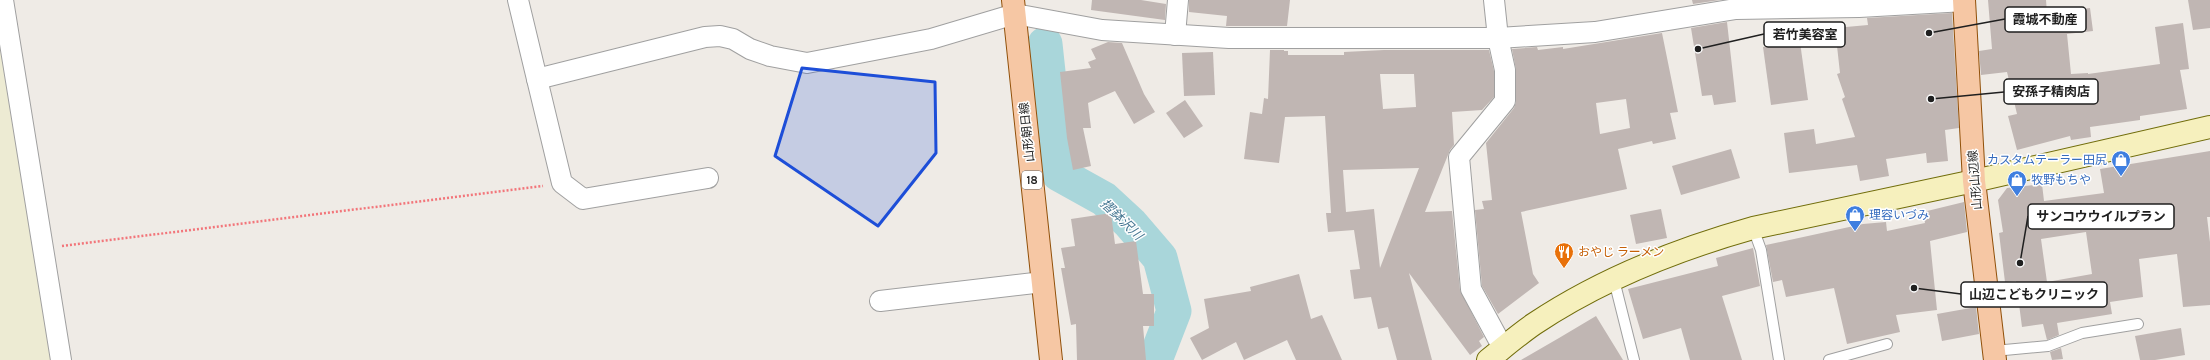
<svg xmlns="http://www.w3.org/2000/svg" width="2210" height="360" font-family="Karla,'Noto Sans JP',sans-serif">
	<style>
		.farmland { fill: #edebd3 }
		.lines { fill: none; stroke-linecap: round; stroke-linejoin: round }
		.river { stroke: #a9d6da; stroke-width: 35 }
		.building { fill: #c0b6b3; fill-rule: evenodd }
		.lane-casing { stroke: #a0a0a0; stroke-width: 12 }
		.street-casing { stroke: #a0a0a0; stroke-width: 22 }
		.secondary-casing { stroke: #716d0b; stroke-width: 24 }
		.primary-casing { stroke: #915009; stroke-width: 24 }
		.path { stroke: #f2757a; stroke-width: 2.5; stroke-dasharray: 2 2; stroke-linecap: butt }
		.lane { stroke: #fff; stroke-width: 10 }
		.street { stroke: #fff; stroke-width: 20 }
		.secondary { stroke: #f6f0bd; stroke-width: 22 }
		.primary { stroke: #f6c7a4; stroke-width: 22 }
		.marked { fill: #1d4ed8; fill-opacity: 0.2; stroke: #1d4ed8; stroke-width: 3; stroke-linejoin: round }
		.labels { text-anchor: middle; stroke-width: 3; stroke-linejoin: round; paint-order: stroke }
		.shield { fill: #fff; stroke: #626262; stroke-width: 1 }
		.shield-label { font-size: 11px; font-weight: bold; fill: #1f1f1f }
		.street-label { font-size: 12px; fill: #1f1f1f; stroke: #fff }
		.shop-label { font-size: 12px; fill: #366cbe; stroke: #fff; text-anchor: start }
		.food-label { font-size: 12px; fill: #c56008; stroke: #fff; text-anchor: start }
		.water-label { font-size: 13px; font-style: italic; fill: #477893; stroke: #fff }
		.leader { fill: none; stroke: #1f1f1f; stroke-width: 1.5 }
		.callout-dot { fill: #1f1f1f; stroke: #fff; stroke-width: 1.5 }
		.callout { fill: #fff; stroke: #1f1f1f; stroke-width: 1.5 }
		.callout-label { font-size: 13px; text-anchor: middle; font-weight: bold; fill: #1f1f1f }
	</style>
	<rect width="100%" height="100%" fill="#efebe6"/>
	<path class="farmland" d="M0,49L51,360H0Z"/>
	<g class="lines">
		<path class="river" d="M1045,44L1059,174L1104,199L1130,223L1160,258L1174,311L1155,360"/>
	</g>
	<g class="building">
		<path d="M1092,0H1141L1166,4L1165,20L1091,10Z"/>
		<path d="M1189,0H1290L1287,26H1226L1227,16L1189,12Z"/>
		<path d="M1692,0H1720L1693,4Z"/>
		<path d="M1988,0H2046L2047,13L2090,8L2093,31L2067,34L2071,74L2088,73V74L2160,64L2155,27L2183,23L2189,69L2180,70L2187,109L2140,116V120L2090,127L2091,137L2071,140L2070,136L2017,150L2008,116L2017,114L2007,72L1981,75L1979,51L1992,49Z"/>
		<path d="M2188,0H2210V28L2193,30Z"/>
		<path d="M1952,13L1959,128L1945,130L1948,161L1927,163L1926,153L1886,159L1889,176L1860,181L1857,165L1789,173L1784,133L1814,129L1816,144L1855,137L1842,99L1845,97L1837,74L1840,73L1835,28L1868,25L1867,18Z"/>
		<path d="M1727,22L1736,102L1714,105L1712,95L1702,96L1691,28Z"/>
		<path d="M1662,33L1678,112L1670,113L1676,139L1653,144L1652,141L1618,149L1627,189L1521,212L1533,274L1539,283L1498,314L1482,286L1475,210L1484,209L1482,201L1492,200L1486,143L1514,108L1516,102V70L1512,49L1537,47L1538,50L1563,47V49ZM1626,99L1630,128L1600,134L1596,103Z"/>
		<path d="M1108,42L1122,43L1144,94L1155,112L1134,124L1115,91L1088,103L1091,128H1083L1091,166L1073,170L1067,138L1060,72L1091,68L1088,62L1096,59L1091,49Z"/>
		<path d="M1800,42L1808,100L1771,105L1763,47Z"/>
		<path d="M1270,50H1284V51H1288V55H1344V52L1384,50H1489L1494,71V97L1482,110L1452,112L1454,145L1450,150L1425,212L1452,211L1460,290L1484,337L1479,341L1482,346L1470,355L1409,273L1432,360H1397L1388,327L1378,329L1371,297L1354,299L1350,270L1360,269L1354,230L1328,232L1326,213H1331L1325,116L1285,117L1279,163L1244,159L1250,112L1262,114L1264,98L1268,99ZM1380,74H1414L1416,107L1383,109ZM1419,168L1392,237L1380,268L1374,209L1346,212L1343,170Z"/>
		<path d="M1213,52L1215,95L1184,96L1182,53Z"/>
		<path d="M1185,100L1203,126L1184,138L1166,113Z"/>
		<path d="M1731,149L1740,178L1681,195L1672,166Z"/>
		<path d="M2210,151V217H2207L2210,242V305L2183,307L2177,254L2139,259L2143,297L2110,302L2112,314L2057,323L2059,335L2047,340L2043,324L2022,327L2016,281L2005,282L1999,233L2003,232L1998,200L2007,188L2042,184L2044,201L2104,193L2100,169ZM2086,232L2092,274L2047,282L2041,239Z"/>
		<path d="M1964,202L1967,232L1930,241L1937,310L1896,315L1900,332L1847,344L1834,288L1786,297L1782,280L1773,282L1766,245L1863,224L1886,222L1887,231L1925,223L1923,212Z"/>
		<path d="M1661,209L1667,238L1636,244L1630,215Z"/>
		<path d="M1111,213L1115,244L1136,241L1143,294H1154V326H1143L1146,360H1077L1076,324L1071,325L1061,268H1065L1061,248L1075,246L1071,219Z"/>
		<path d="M1753,248L1760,286L1722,296L1742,360H1690L1681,328L1643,339L1628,289L1718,266L1716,258Z"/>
		<path d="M1299,274L1311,319L1322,315L1342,360H1296L1287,340L1244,360L1236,342L1202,360L1190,338L1209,328L1204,299L1251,291L1250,287Z"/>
		<path d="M1976,307L1979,334L1942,341L1937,314Z"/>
		<path d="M1596,316L1623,360H1521L1559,338Z"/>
		<path d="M2181,328L2185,355L2155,360H2140L2135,336Z"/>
		<path d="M2061,348L2063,359L2052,360L2050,352Z"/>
	</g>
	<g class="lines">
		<defs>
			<g id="lane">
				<path d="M1753,228L1761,250L1779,360"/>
				<path d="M1614,280L1634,360"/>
				<path d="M1994,351L2048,346L2082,333L2138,324"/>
				<path d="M1829,360L1887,344"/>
			</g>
			<g id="street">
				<path d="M3,0L61,360"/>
				<path d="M518,0L562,183L583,199L708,178"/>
				<path d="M1494,0L1498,38L1505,70V101L1459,157L1471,289L1503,348"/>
				<path d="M1175,35L1178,0"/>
				<path d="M537,79L705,37L720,36L733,39L750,49L770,56L807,63L931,39L1015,14L1102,30L1229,38H1498L1595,32L1736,9L1859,7L1965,1"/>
				<path d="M880,301L1043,282"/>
			</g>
			<path id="secondary" d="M1488,360C1503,348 1518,335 1534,324C1600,280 1678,249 1753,228L1974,181L2210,127"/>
			<g id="primary">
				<path d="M1013,0L1051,360"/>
				<path d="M1964,0L1974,181L1995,360"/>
			</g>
		</defs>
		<use href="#lane" class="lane-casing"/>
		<use href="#street" class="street-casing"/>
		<use href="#secondary" class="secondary-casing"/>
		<use href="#primary" class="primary-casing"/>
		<path class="path" d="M62,246L543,186"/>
		<use href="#lane" class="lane"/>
		<use href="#street" class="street"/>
		<use href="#secondary" class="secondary"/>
		<use href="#primary" class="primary"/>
	</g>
	<path class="marked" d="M802,68L935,82L936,153L878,226L775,156Z"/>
	<defs>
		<symbol id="shop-pin" viewBox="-11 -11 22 30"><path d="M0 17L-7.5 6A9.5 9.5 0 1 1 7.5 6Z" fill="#3f7fe0" stroke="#fff"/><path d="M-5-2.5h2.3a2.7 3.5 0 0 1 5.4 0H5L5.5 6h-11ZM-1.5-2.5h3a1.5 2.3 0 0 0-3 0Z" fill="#fff"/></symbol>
		<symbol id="restaurant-pin" viewBox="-11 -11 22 30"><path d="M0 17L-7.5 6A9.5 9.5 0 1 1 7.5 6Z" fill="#e8710a" stroke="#fff"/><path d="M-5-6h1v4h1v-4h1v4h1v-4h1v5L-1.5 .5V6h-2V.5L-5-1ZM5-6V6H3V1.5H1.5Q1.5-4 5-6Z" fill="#fff"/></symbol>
	</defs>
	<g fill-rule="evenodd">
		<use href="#shop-pin" x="2110" y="149" width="22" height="30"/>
		<use href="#shop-pin" x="2006" y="169" width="22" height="30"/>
		<use href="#shop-pin" x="1844" y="204" width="22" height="30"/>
		<use href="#restaurant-pin" x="1553" y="241" width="22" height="30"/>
	</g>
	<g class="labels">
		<rect class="shield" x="1022" y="171" width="20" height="18" rx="3"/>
		<g class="shield-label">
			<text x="1032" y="184">18</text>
		</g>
		<g class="street-label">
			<text transform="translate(1027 132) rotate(-96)" y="4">山形朝日線</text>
			<text transform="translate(1975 180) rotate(-95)" y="4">山形山辺線</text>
		</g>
		<g class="shop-label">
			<text x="2107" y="164" text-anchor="end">カスタムテーラー田尻</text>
			<text x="2031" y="184">牧野もちや</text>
			<text x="1869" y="219">理容いづみ</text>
		</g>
		<g class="food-label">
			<text x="1578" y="256">おやじ ラーメン</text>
		</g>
		<g class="water-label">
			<text transform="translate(1122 219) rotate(44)" y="5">摺鉢沢川</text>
		</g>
	</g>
	<path class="leader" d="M1929 33L2005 19M1698 49L1764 34M1931 99L2004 92M2020 263L2028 216M1914 288L1961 294"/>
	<g class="callout-dot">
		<circle cx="1929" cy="33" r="4"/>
		<circle cx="1698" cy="49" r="4"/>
		<circle cx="1931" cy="99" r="4"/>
		<circle cx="2020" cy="263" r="4"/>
		<circle cx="1914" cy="288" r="4"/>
	</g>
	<g class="callout">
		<rect x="2005" y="7" width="81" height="25" rx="4"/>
		<rect x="1764" y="22" width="81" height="25" rx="4"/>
		<rect x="2004" y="79" width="94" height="25" rx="4"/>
		<rect x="2028" y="204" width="146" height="25" rx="4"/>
		<rect x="1961" y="282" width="146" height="25" rx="4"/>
	</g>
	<g class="callout-label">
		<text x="2045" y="24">霞城不動産</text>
		<text x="1805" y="39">若竹美容室</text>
		<text x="2051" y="96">安孫子精肉店</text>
		<text x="2101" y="221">サンコウウイルプラン</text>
		<text x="2034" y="299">山辺こどもクリニック</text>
	</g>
</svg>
